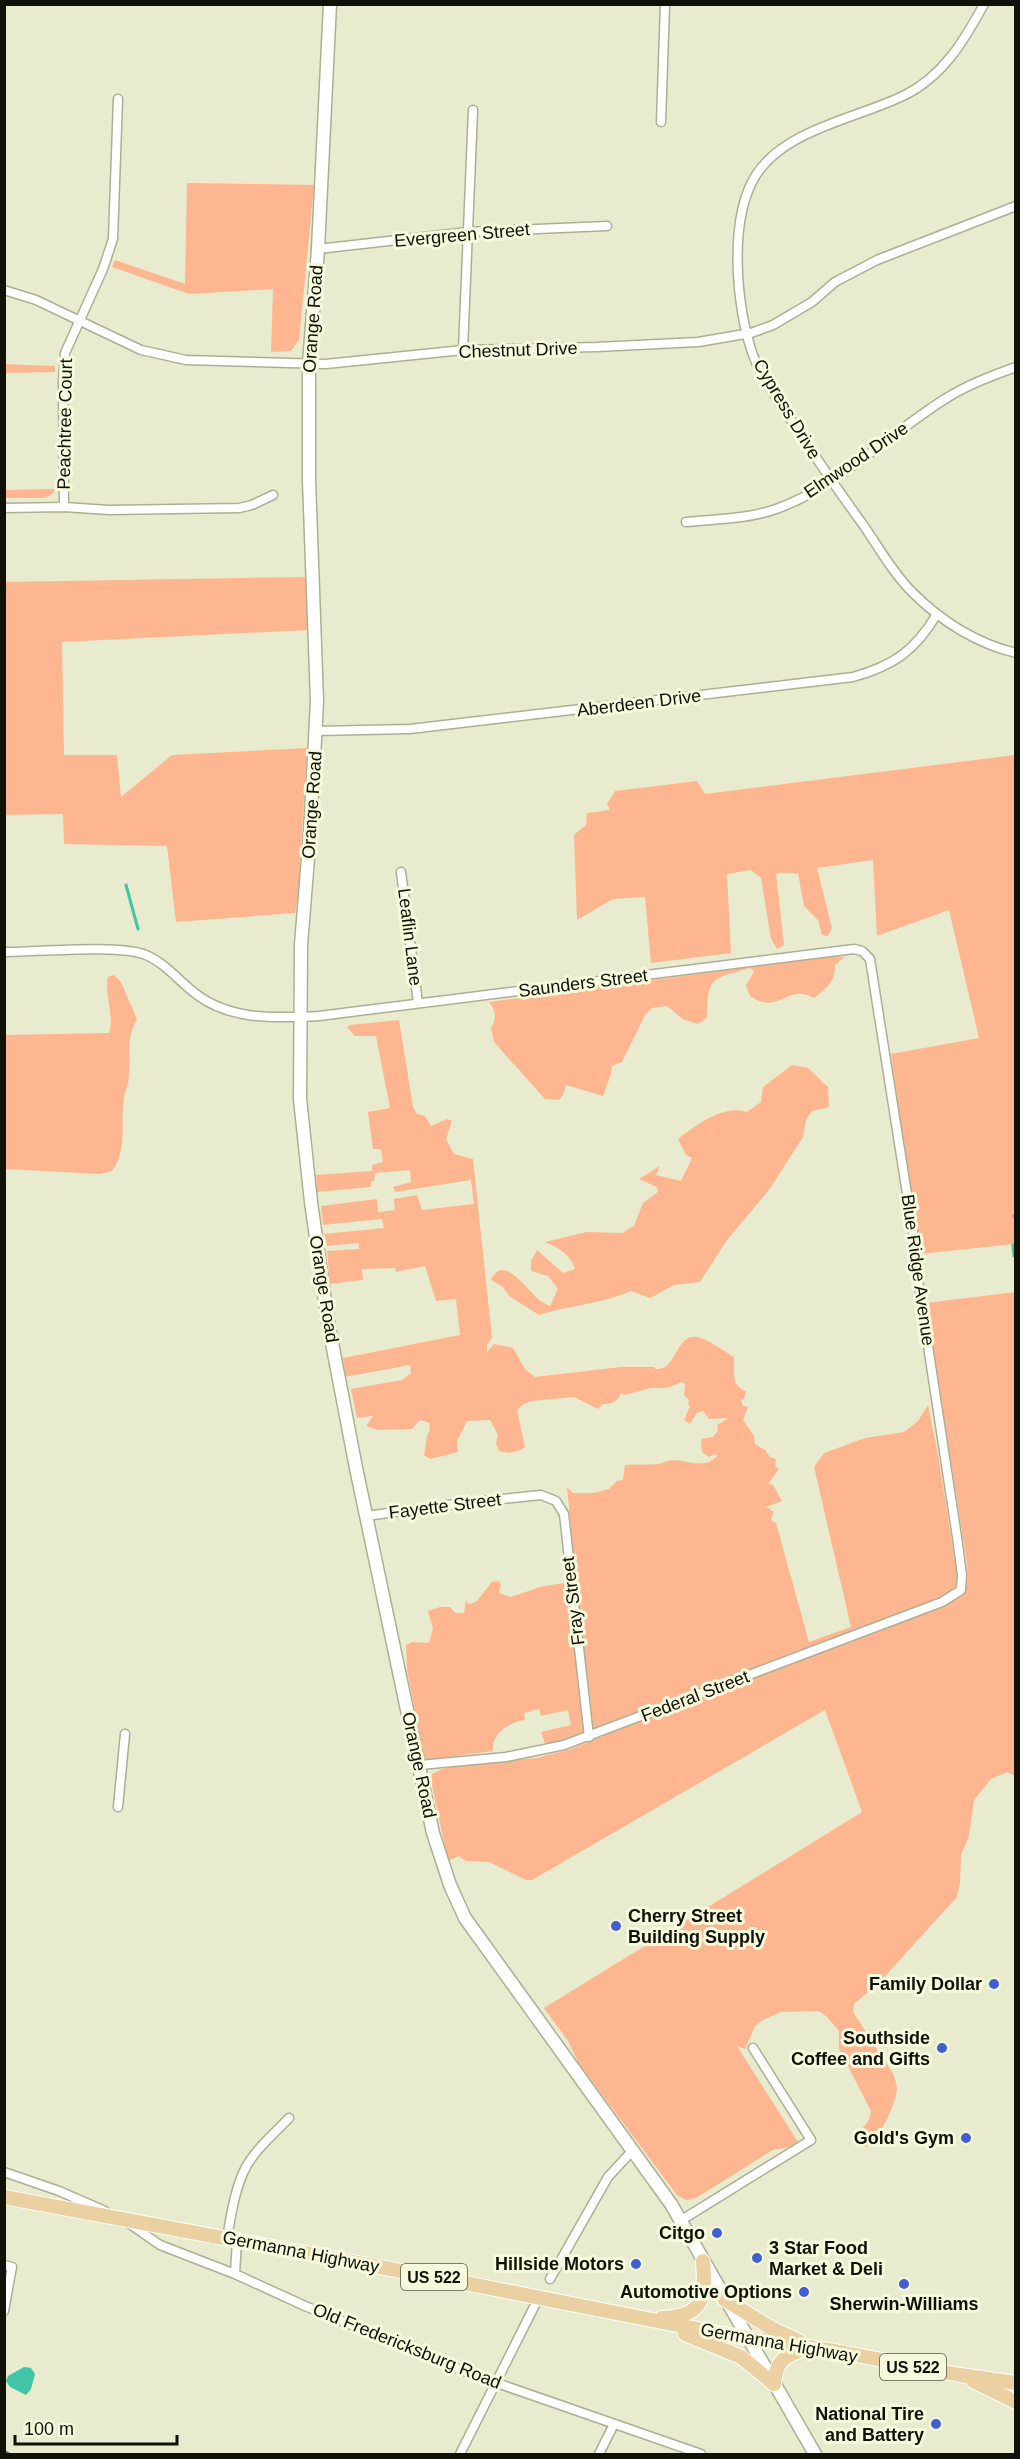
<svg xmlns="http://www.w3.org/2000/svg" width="1020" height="2459" font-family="Arial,sans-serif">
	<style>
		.green { fill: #feb690 }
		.water { fill: #42c5a6 }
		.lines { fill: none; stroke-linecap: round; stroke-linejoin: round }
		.stream { stroke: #42c5a6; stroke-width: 3 }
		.minor-casing { stroke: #adaf94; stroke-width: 11 }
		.secondary-casing { stroke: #adaf94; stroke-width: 15 }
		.primary-casing { stroke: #fff; stroke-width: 16 }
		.minor { stroke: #fff; stroke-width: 8 }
		.secondary { stroke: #fff; stroke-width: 12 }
		.primary { stroke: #ebd0a1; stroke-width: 14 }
		.rail { stroke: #747562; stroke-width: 3; stroke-dasharray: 10 10; stroke-linecap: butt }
		.poi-dot { fill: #3f5fd2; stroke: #f6f9db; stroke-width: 2 }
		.labels { text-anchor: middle; stroke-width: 6; stroke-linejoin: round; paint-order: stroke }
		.shield { fill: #f6f9db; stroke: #555747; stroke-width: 1.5 }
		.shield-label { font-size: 16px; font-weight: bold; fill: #101107 }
		.street-label { font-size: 18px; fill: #101107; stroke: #f6f9db }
		.poi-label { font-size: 18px; font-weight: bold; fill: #101107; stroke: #f6f9db; text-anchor: end }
	</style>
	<rect width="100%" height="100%" fill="#e9ebce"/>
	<g class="green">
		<path d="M187,183L314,185L299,340L291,351L271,352L273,289L189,294L112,267L115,260L185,284Z"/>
		<path d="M4,364L55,366V372L5,373Z"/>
		<path d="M56,489L51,495L45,498H5V490Z"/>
		<path d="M306,577L308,630L62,642L64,755H117L121,797L172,755L307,748L298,897L295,913L176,922L167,846L64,844L63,814L5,815V582Z"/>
		<path d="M1015,755V1254L1014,1244L919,1254L891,1054L979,1038L949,910L877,936L873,860L817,868L832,928L828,936L822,935L818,920L804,906L798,873H776L784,945L777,949L771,939L761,878L751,870L727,874L731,953L651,963L645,897L613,899L577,920L574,835L586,825L587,813L610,810L607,804L615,791L697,781L705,794Z"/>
		<path d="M833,956L845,957L835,965C835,982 827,988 814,998C790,985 783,1007 763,1002C759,1002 754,998 750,996L746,985L754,972L750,968C711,980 708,975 707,1018L698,1024L684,1020L667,1006L652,1008L645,1015L622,1062L612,1066L611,1074L603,1096L566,1085L563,1095L559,1100L545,1099L494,1042L491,1028C497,1018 496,1011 489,1002Z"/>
		<path d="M114,975L121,982L137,1019C125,1041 131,1051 129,1074C129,1082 126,1090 124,1097C120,1121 128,1151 112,1171L100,1174L5,1169V1035L109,1033C115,1016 104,995 108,977Z"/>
		<path d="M399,1020L413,1107L417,1114L425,1116L431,1126L447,1119L452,1121L446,1139L454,1154L473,1159L492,1338L487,1345V1352L494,1344L513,1348L525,1369L535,1377L621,1367H654L655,1369C678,1372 675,1329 701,1338C712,1342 724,1351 734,1357C735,1371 730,1385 746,1391L744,1399L741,1400L743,1406L748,1407L743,1420L754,1436L755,1444L765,1450L770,1457L776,1459L775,1466L779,1469L768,1484L773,1485L782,1501L766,1507L774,1512L771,1520L776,1523L809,1642L851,1627L814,1467L824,1453L865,1438L904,1432L918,1421L928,1405L938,1455L957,1574L958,1584L952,1593L811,1649L546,1746L541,1732L571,1725L568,1710L541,1716L539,1709L524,1713L525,1720C510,1722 491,1733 493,1751L425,1760L407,1670L406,1645L412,1642L429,1643L433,1629L428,1611L440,1607H450L455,1613H464L466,1600L468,1604L476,1602L492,1582L498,1581L501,1584L499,1593L511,1597L540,1587L576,1581L567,1487L573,1493H594L609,1489L617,1481L623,1480L625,1465C637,1464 648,1465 659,1464C663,1463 668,1460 672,1460C688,1460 704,1470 717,1456L715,1454L709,1457L702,1452L701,1439L713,1437L718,1431L717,1425L729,1418L709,1419L703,1411L697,1413L690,1424L684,1420L690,1406L688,1404L689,1400L684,1395L685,1384L682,1382L667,1388H651L625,1395L621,1393C617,1402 613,1404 603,1404L598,1409L574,1397L531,1401L522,1405L517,1410L525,1447C517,1453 509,1454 499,1451L496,1443L498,1435L490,1420L467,1421L457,1441L458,1452L430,1459L424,1455L427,1436L430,1430L429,1423L420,1420L412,1429L378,1430L366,1426L373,1416L357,1418L351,1389L402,1380L411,1373L410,1365L345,1377L343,1358L460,1335L456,1299L436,1301L425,1266L396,1272L395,1268L362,1269L363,1280L330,1284L327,1251L359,1249V1243L327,1246L324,1234L384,1228L382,1219L323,1225L321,1206L377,1199L378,1212L395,1210L394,1199L417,1195L422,1210L474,1204L471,1180L395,1192L393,1187L411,1182L410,1170L375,1173L374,1181H371V1187L317,1192L316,1175L372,1171V1165L383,1162L381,1149H373L368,1112L390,1108L376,1036H355L347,1027L350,1025Z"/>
		<path d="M792,1065L808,1068L828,1087L829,1107L812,1111L806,1120L803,1137L769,1190L727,1240L700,1282L674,1285L650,1298L631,1291C602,1304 570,1305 539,1315L509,1296L503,1287L491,1280C503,1253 527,1289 538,1299C541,1302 546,1304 550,1306L558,1289L548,1276L531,1271V1261L537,1250L563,1273L575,1269C570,1254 559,1248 545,1242L587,1232L622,1233L634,1226L643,1203L658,1192L657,1187L639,1179L660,1166L656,1175L681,1181L692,1158L686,1155L678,1139C696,1125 724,1104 747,1112L761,1102L763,1087Z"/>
		<path d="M1015,1292V1776L1007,1772L991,1779L974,1800L969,1836L961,1855L960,1883L957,1897L878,1984L854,2004L853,2012L894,2075C895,2080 897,2085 897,2090C895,2105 879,2140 867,2147H863L857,2134L868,2122L871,2111L839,2049V2031L826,2016L819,2011L781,2012L763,2020L755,2026L745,2049L737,2046L798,2142L789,2147L773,2150L696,2198L686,2200L677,2195L579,2064L568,2041L544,2008L862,1812L825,1710L532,1880H526L489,1862L466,1861L459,1856L448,1861L431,1781L432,1774L447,1767L536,1758L571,1749L697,1699L947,1604C969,1594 968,1586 967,1564L926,1303Z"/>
	</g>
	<path class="water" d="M24,2367L31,2368L35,2374L31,2389L26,2395L10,2387L6,2381L8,2376Z"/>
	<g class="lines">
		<g class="stream">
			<path d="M126,885L138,929"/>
			<path d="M1014,1216L1016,1219"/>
			<path d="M1013,1245L1014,1256"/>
		</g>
		<defs>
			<g id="minor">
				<path d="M984,4C964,41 943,76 905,95C859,118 785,129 756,175C728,219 736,308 753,355C761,377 775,395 787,414C812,452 837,489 864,526C879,548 893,573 912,592C941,621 975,643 1016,653"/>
				<path d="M661,122L665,4"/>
				<path d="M318,249L468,232L607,226"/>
				<path d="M4,290L36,300L141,350L186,360L326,364L463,350L597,347L698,342L751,333L773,325L812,302L835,282L877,260L1016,206"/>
				<path d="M463,350L473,110"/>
				<path d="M64,507L63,380L65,353L103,269L113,239L118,99"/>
				<path d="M4,508L64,507L109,510L239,508L252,505L273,495"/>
				<path d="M686,522C715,519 749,519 776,509C834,489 892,432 945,399C967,385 991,376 1016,367"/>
				<path d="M316,731L410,729L853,677C893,666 915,651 937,614"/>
				<path d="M401,872L418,1003"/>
				<path d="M4,952C36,952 120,944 146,955C165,963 180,982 196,994C231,1021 277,1018 319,1016L854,949L862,951L870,959L913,1232L918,1280L957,1537L962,1575L961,1590L942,1602L564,1745L506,1757L420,1765"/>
				<path d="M366,1516L463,1503L541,1495L556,1501L564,1514L589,1737"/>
				<path d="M118,1807L125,1734"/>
				<path d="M4,2172L59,2191L105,2211"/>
				<path d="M680,2221L811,2140L753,2048"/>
				<path d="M127,2222L160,2245L235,2274L305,2306L471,2374L701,2454"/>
				<path d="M227,2238C231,2216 234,2194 243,2173C252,2152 273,2135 289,2118"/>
				<path d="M4,2265L12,2267L4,2311"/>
				<path d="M235,2274L237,2240"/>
				<path d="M550,2279L608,2177L633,2150"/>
				<path d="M460,2454L539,2297"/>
				<path d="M599,2454L614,2424"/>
			</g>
			<path id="secondary" d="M330,4L318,249L309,364V480L317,701L310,833L301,945L300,1099L311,1202L328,1322L356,1468L433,1833L450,1885L465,1918L671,2204L815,2454"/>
			<g id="primary">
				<path d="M4,2197L465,2283L723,2334L835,2351L960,2375L1016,2383"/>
				<path d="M724,2299L771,2328L799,2341"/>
				<path d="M662,2318C704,2317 706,2297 703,2261"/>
				<path d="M685,2334L741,2357L774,2384"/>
				<path d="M973,2381L1016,2402"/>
				<path d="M774,2384C776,2359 785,2356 807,2348"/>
			</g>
		</defs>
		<use href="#minor" class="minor-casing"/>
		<use href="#secondary" class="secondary-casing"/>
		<use href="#primary" class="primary-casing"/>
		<use href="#minor" class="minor"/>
		<use href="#secondary" class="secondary"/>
		<use href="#primary" class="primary"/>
		<path class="rail" d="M4,2451L9,2454"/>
	</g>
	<g class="poi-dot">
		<circle cx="616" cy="1926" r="6"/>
		<circle cx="994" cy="1984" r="6"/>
		<circle cx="942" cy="2048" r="6"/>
		<circle cx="966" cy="2138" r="6"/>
		<circle cx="717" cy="2233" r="6"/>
		<circle cx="757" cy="2258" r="6"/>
		<circle cx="636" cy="2264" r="6"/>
		<circle cx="904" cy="2284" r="6"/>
		<circle cx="804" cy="2292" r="6"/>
		<circle cx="936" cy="2424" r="6"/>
	</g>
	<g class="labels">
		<g class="shield">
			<rect x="401" y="2264" width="66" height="26" rx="4.5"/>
			<rect x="880" y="2354" width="66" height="26" rx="4.5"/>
		</g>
		<g class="shield-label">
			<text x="434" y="2283">US 522</text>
			<text x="913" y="2373">US 522</text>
		</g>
		<g class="street-label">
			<text transform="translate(462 235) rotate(-5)" y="6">Evergreen Street</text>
			<text transform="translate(313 319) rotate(-86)" y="6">Orange Road</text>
			<text transform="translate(518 350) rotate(-2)" y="6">Chestnut Drive</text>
			<text transform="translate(787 409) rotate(59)" y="6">Cypress Drive</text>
			<text transform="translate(65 424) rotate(-89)" y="6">Peachtree Court</text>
			<text transform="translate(856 460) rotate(-34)" y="6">Elmwood Drive</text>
			<text transform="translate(639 703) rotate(-7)" y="6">Aberdeen Drive</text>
			<text transform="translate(312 805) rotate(-86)" y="6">Orange Road</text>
			<text transform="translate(410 937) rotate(83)" y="6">Leaflin Lane</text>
			<text transform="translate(583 983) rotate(-7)" y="6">Saunders Street</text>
			<text transform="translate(918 1270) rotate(82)" y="6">Blue Ridge Avenue</text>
			<text transform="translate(324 1289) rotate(81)" y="6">Orange Road</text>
			<text transform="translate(445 1506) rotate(-7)" y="6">Fayette Street</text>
			<text transform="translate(573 1601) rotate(-97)" y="6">Fray Street</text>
			<text transform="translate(695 1696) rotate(-21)" y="6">Federal Street</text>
			<text transform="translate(419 1765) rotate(78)" y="6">Orange Road</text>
			<text transform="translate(301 2252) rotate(11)" y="6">Germanna Highway</text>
			<text transform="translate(779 2343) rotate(10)" y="6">Germanna Highway</text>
			<text transform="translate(407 2346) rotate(22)" y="6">Old Fredericksburg Road</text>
		</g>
		<g class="poi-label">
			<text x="628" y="1922" text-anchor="start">Cherry Street<tspan x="628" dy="21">Building Supply</tspan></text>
			<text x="982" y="1990">Family Dollar</text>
			<text x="930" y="2044">Southside<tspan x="930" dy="21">Coffee and Gifts</tspan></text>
			<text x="954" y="2144">Gold's Gym</text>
			<text x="705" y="2239">Citgo</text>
			<text x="769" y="2254" text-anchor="start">3 Star Food<tspan x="769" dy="21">Market &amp; Deli</tspan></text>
			<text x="624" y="2270">Hillside Motors</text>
			<text x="792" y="2298">Automotive Options</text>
			<text x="904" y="2310" text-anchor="middle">Sherwin-Williams</text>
			<text x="924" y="2420">National Tire<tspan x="924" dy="21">and Battery</tspan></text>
		</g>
	</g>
	<rect width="1020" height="2459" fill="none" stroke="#101107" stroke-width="12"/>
	<path d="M15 2435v9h162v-9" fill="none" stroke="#101107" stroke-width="3"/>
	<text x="24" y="2435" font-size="18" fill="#101107" stroke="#f6f9db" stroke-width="4.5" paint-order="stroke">100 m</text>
</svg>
